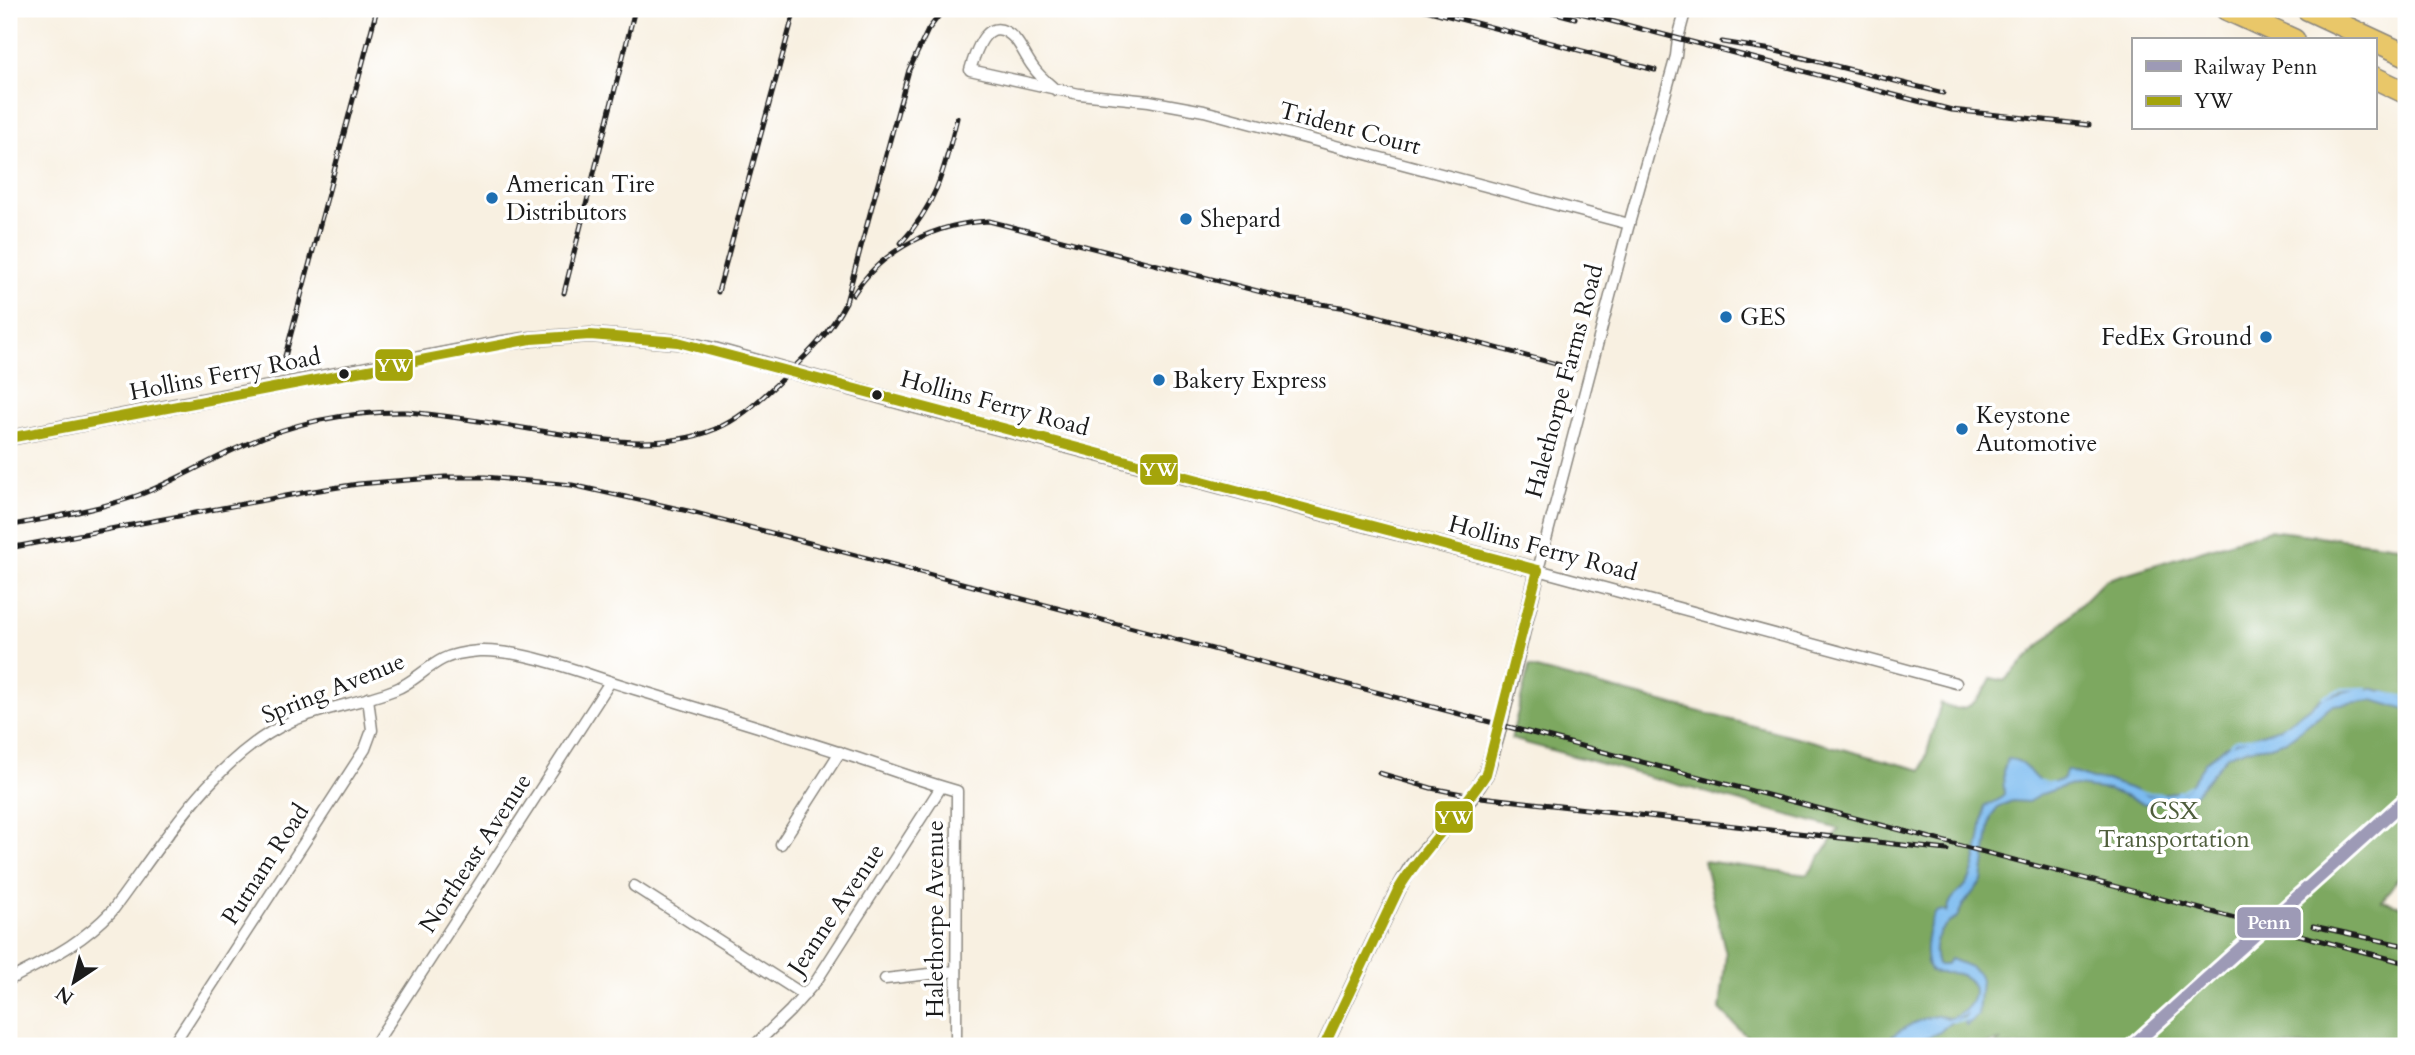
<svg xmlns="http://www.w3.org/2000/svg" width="2415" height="1055" font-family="Cardo,serif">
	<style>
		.forest { fill: #7da860; stroke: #4c623e; stroke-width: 2 }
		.water { fill: #7bbbf0; stroke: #4c6c86; stroke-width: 2 }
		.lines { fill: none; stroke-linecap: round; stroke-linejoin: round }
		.stream { stroke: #7bbbf0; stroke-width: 2.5 }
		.minor-casing { stroke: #8a867e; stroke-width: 13 }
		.tertiary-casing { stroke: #8a867e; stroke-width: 17 }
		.motorway-casing { stroke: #8a867e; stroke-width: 24 }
		.minor { stroke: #fff; stroke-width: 10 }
		.tertiary { stroke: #fff; stroke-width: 14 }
		.motorway { stroke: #e9c769; stroke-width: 21 }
		.rail-casing { stroke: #1c1c1c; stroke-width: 5 }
		.rail { stroke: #fff; stroke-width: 2.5; stroke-dasharray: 8; stroke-linecap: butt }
		.bus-1-casing { stroke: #fff; stroke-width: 16 }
		.bus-1 { stroke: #a4a40b; stroke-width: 10 }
		.rail-1-casing { stroke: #fff; stroke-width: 18 }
		.rail-1 { stroke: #9d9ab6; stroke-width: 12 }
		.poi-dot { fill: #1f6fb2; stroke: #fff; stroke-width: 2.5 }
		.bus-dot { fill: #1c1c1c; stroke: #fff; stroke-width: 2.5 }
		.labels { text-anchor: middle; stroke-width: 7; stroke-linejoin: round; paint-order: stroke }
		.street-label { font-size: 24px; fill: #1c1c1c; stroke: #fff }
		.poi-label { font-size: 24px; fill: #1c1c1c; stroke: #fff; text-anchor: start }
		.park-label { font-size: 24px; fill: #4f5e3c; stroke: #fff }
		.line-badge { stroke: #fff; stroke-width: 2.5 }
		.badge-label { font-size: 19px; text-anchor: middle; font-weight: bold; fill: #fff }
	</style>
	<rect width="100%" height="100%" fill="#fff"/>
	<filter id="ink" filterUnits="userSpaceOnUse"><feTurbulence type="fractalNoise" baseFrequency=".0143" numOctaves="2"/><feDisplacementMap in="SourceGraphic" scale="14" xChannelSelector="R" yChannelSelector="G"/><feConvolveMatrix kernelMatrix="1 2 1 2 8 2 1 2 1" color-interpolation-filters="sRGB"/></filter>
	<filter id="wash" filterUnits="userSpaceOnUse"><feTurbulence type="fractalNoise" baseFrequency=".00686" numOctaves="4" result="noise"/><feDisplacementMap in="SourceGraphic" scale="28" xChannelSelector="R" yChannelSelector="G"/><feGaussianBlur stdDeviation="1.57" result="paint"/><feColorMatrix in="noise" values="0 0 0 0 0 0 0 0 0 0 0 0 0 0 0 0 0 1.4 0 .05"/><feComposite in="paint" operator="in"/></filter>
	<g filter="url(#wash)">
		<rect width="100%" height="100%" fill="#f8f0e1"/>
		<path class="forest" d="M2269,530L2406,547V867L2382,901L2406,907V1046H1995L2000,1041L1975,1046H1756L1720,1010L1726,954L1704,861L1808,875L1839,829L1511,739L1529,667L1922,770L1941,703C1965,718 1981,700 1991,678L2004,681L2105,580Z"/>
		<path class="water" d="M2359,688L2374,689L2406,698V710L2373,700L2333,705L2286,741L2270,746L2245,749L2228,755L2195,794L2181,800L2145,804L2108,790L2068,785L2042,794L2028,802L2012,801L2005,804L1998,808L1991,817L1982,881L1963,905L1956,919C1937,926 1931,948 1937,965H1946L1950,959L1953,960L1970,967L1979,974L1981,980L1978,1015L1967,1025L1965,1024L1967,1015L1949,1023L1940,1032L1912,1044L1883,1046C1890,1034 1924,1015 1938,1016C1945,1016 1947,1020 1954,1017C1974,1009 1985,983 1958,974C1949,972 1940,974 1931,972C1921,956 1927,928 1936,912L1943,910L1947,913C1951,890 1962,896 1970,878C1977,862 1983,824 1984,807L2000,799L2004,794L2003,771L2008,759C2036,760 2026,792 2062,780L2067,770L2092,779L2106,780L2149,795L2183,791L2188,787L2206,761L2227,745L2280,728L2324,697Z"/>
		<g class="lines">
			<g class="stream">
				<path d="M2384,693L2406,697"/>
				<path d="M2323,697L2341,689L2367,688"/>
				<path d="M2230,744L2235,740L2260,736"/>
				<path d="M2038,781L2053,783"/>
				<path d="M2135,792L2163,794"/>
				<path d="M2177,792L2183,790L2189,785"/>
				<path d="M1951,1021L1966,1020L1969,1015"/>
			</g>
		</g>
	</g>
	<g filter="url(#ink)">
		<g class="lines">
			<defs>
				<g id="minor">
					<path d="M1684,16L1678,38L1676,56L1629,224L1538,570L1956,683"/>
					<path d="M1056,90C1048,83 1039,76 1033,67C1026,58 1022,47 1015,39C988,11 976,50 970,70L1079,94L1149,101L1204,111L1629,224"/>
					<path d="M781,844L840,752"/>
					<path d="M634,886L804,995"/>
					<path d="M885,979L956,971"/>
					<path d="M9,980C48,959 81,944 112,911C161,846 215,755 292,721C325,707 361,703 394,690C413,683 425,668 443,659C453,654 467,652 479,651C524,649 584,674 628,687C699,709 770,730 841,753C879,765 917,780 957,791L956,1046"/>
					<path d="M172,1046L365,749L372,730L368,698"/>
					<path d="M374,1046L610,682"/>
					<path d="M754,1046L790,1011L817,980L941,787"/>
				</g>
				<path id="tertiary" d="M9,438L497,344L531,339L590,335L678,342L714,350L912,405L1538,570L1497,736L1486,774L1472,796L1412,866L1398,890L1324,1046"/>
				<g id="motorway">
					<path d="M2226,9L2294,40"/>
					<path d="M2307,9L2406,55"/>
					<path d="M2375,78L2406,93"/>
				</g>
			</defs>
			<use href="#minor" class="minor-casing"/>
			<use href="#tertiary" class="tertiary-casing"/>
			<use href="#motorway" class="motorway-casing"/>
			<use href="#minor" class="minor"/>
			<use href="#tertiary" class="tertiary"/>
			<use href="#motorway" class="motorway"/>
			<defs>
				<g id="rail">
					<path d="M1422,9L1655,70"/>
					<path d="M1541,9L1575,18"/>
					<path d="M1565,9L1952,110L2089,125"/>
					<path d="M817,14L820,9"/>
					<path d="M1722,42L1772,50L1943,93"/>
					<path d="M901,243C938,202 944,169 957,118"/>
					<path d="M718,292L795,9"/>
					<path d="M564,293L635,9"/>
					<path d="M853,295C882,249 936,223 989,221L1288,299L1347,308L1575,369"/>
					<path d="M284,360L377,9"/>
					<path d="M9,526C52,517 97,510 139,495C171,483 201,465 231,451C290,423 343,411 408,412C451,416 493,423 535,430C595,439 667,454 724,425C746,414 764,396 782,379C807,355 830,333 846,302L909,70L928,30L944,9"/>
					<path d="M9,548L307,492L358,484L445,477H485L572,485L688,511L2406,963"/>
					<path d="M1379,773L1431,788L1472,796L1947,850"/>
					<path d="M2313,926L2406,946"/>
					<path d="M2140,1046L2406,806"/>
				</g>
			</defs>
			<use href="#rail" class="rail-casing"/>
			<use href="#rail" class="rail"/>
			<defs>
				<g id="bus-1">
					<path d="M9,438L531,339L590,335L678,342L1538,570"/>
					<path d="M1324,1046L1398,890C1423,848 1460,815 1486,774L1538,570"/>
				</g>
			</defs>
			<use href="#bus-1" class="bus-1-casing"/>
			<use href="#bus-1" class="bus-1"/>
			<defs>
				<path id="rail-1" d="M2132,1046L2406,799"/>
			</defs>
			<use href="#rail-1" class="rail-1-casing"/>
			<use href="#rail-1" class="rail-1"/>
		</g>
	</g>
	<g class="poi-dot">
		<circle cx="492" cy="198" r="7"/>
		<circle cx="1186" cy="219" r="7"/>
		<circle cx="1726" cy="317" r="7"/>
		<circle cx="2266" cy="337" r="7"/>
		<circle cx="1159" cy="380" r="7"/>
		<circle cx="1962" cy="429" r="7"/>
	</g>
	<g class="bus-dot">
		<circle cx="344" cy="374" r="6"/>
		<circle cx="877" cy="395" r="6"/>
	</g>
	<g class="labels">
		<g class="street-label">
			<text transform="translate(1350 128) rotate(15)" y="8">Trident Court</text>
			<text transform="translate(225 374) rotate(-11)" y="8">Hollins Ferry Road</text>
			<text transform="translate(1564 381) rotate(-75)" y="8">Halethorpe Farms Road</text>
			<text transform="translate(995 403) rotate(15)" y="8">Hollins Ferry Road</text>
			<text transform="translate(1543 548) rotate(15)" y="8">Hollins Ferry Road</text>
			<text transform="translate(333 688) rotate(-22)" y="8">Spring Avenue</text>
			<text transform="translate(475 853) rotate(-57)" y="8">Northeast Avenue</text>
			<text transform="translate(265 864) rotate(-57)" y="8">Putnam Road</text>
			<text transform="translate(836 909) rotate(-56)" y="8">Jeanne Avenue</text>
			<text transform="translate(935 919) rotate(-90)" y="8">Halethorpe Avenue</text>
		</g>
		<g class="poi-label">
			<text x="506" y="192">American Tire<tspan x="506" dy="28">Distributors</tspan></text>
			<text x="1200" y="227">Shepard</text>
			<text x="1740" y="325">GES</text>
			<text x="2252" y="345" text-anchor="end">FedEx Ground</text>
			<text x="1173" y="388">Bakery Express</text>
			<text x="1976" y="423">Keystone<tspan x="1976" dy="28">Automotive</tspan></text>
		</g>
		<g class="park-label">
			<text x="2174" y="819">CSX<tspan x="2174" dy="28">Transportation</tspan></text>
		</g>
	</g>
	<g class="line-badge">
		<rect x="374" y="348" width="40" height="34" rx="7" fill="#a4a40b"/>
		<rect x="1139" y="453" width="40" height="33" rx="7" fill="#a4a40b"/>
		<rect x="1434" y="800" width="40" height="34" rx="7" fill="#a4a40b"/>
		<rect x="2236" y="906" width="66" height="33" rx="7" fill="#9d9ab6"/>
	</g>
	<g class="badge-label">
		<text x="394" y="372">YW</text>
		<text x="1159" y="476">YW</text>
		<text x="1454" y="824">YW</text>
		<text x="2269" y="929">Penn</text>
	</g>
	<rect width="2415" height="1055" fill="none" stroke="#fff" stroke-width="35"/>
	<rect x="2132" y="38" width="245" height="91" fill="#ffffff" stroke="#a4a4a4" stroke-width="2"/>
	<rect x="2146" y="61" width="35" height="10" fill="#9d9ab6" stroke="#a4a4a4" stroke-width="2"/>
	<text x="2194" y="74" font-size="21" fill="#1c1c1c">Railway Penn</text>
	<rect x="2146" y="96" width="35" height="10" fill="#a4a40b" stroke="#a4a4a4" stroke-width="2"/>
	<text x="2194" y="108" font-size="21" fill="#1c1c1c">YW</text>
	<g transform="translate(74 982) rotate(215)" stroke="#ffffff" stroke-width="5" paint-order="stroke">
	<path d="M0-5L12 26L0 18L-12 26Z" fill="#1c1c1c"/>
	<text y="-10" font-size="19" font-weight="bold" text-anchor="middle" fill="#1c1c1c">N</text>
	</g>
</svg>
